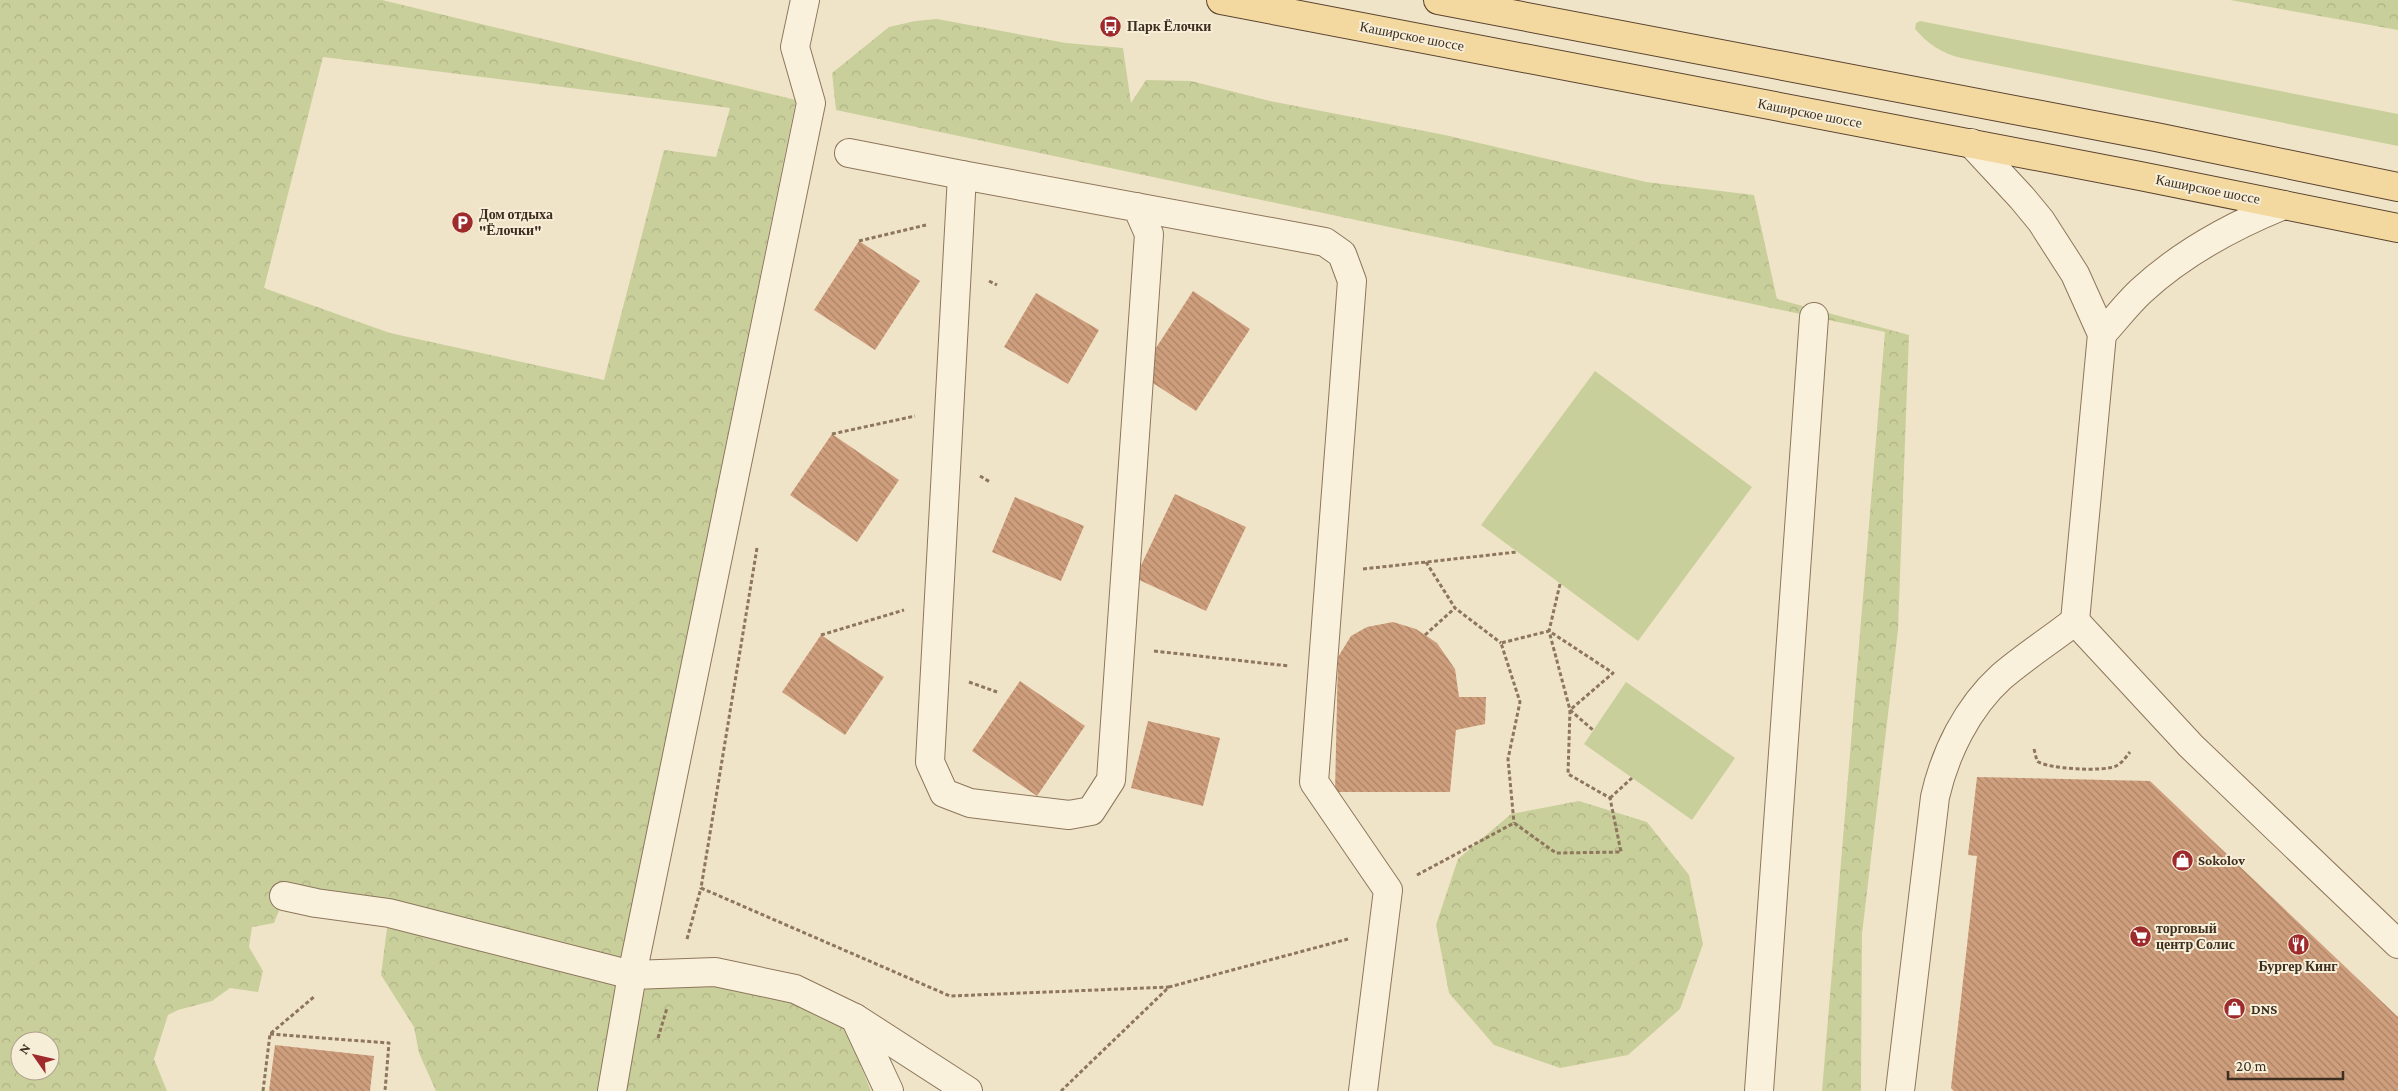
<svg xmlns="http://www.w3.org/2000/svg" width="2398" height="1091" font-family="'Crimson Pro',serif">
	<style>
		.green { fill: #c9cf9b }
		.forest { fill: url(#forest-crowns); fill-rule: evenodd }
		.building { fill: url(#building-back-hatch) }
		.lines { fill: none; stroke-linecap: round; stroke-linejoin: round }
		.minor-casing { stroke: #8d765c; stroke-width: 30 }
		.major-casing { stroke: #5b4430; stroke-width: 30 }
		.path { stroke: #8d765c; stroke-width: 3; stroke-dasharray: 4 2.5; stroke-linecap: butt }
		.minor { stroke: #faf1dc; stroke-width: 28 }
		.major { stroke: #f3d9a0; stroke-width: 28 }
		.labels { text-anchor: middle; stroke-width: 4; stroke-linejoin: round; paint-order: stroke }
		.poi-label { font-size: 14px; font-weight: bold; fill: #3d2e20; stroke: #f7eed8; text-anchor: start }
		.street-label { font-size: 14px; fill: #3d2e20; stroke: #f7eed8 }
	</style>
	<defs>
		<pattern id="forest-crowns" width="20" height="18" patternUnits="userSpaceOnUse" patternTransform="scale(1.25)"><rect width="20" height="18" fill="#c9cf9b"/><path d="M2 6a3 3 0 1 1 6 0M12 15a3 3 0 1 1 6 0" fill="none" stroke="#aeb285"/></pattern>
		<pattern id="building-back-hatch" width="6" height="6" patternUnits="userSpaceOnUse" patternTransform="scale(1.25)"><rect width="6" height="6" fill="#cf9f7d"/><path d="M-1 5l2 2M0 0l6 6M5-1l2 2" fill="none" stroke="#a98266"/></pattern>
	</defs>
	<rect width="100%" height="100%" fill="#f0e4c8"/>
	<g class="green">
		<path d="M1920,21L2398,114V146L1961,58C1941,53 1928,44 1915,29L1916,23Z"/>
		<path d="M1595,371L1752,487L1638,641L1481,525Z"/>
		<path d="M1626,682L1735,758L1692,820L1584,744Z"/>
	</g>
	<g class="forest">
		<path d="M0,0H382L796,100L615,988L712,983L792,1000L844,1025L871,1091H436L419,1053L414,1027L381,975L389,913L285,896L274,923L252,927L249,947L263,971L258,992L230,988L212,1001L178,1010L168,1015L154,1059L167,1091H0ZM323,57L730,108L716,157L664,150L604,380L390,333L264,288ZM20,1041H50V1071H20Z"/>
		<path d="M2230,0H2398V30Z"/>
		<path d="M937,19L1066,43L1123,48L1131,103L1146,80L1191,81L1270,101L1445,135L1646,182L1754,195L1777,299L1909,335L1898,630L1862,934L1861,1091H1822L1885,332L836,110L832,73L889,27L915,21Z"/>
		<path d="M1579,801L1647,822L1689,875L1703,944L1680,1009L1628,1055L1560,1068L1494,1045L1449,993L1436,925L1458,859L1511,814Z"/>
	</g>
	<g class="building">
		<path d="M859,241L920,281L875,350L814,310Z"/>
		<path d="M1193,291L1250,329L1196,411L1139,374Z"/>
		<path d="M1036,293L1099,330L1068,384L1004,347Z"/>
		<path d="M832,434L899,480L857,542L790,495Z"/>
		<path d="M1175,494L1246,527L1206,611L1135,578Z"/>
		<path d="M1015,497L1084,526L1061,581L992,552Z"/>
		<path d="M1393,622L1416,629L1437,643L1455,669L1459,697H1486L1485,724L1456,730L1450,792H1335L1338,657L1351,636L1367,627Z"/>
		<path d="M821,635L884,677L845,735L782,692Z"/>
		<path d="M1020,681L1085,726L1037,796L972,751Z"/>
		<path d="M1148,721L1220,738L1203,806L1131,788Z"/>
		<path d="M1977,777L2150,781L2398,1017V1091H1954L1951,1088L1977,856L1968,855Z"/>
		<path d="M275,1045L374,1056L370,1091H269Z"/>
	</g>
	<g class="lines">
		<defs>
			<g id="minor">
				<path d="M849,153L962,175"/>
				<path d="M1137,207L1149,234L1111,780L1091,811L1069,815L970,803L944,793L930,762L962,175L1325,242L1342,254L1352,281L1314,782L1388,890L1363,1091"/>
				<path d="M2102,334C2115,320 2127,304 2141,291C2182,253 2232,226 2284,205"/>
				<path d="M2075,621L2191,746L2398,944"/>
				<path d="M284,896L316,903L389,913L632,975L715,972L795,989L855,1018L889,1091"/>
				<path d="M855,1018L968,1091"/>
				<path d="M612,1091L632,975L811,103L795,47L805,0"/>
				<path d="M1759,1091L1814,317"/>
				<path d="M1900,1091L1935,797C1945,753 1967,708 2001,677C2024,657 2051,640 2075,621L2102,334L2075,274L2041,221L2022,198L1971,143"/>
			</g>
			<g id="major">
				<path d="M1221,0L2140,176L2398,228"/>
				<path d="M1438,0L2156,137L2398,187"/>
			</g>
		</defs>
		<use href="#minor" class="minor-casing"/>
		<use href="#major" class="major-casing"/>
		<g class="path">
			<path d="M859,241L926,225"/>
			<path d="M989,281L997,285"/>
			<path d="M832,434L915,416"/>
			<path d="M980,476L990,482"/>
			<path d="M757,548L701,888L950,996L1169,987"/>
			<path d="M1426,562L1455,608L1501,643"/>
			<path d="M1363,569L1517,552"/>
			<path d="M1560,584L1549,631L1570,710L1593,730"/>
			<path d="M821,635L904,610"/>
			<path d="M1425,635L1455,608"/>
			<path d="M1154,651L1289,666"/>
			<path d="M969,682L997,692"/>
			<path d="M2034,749L2037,761C2046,769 2104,772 2116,766C2122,763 2126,757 2130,752"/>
			<path d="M1610,798L1632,778"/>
			<path d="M1417,875L1514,823L1556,853L1621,852L1610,798L1568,774L1570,710L1613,673L1549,631L1501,643L1520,702L1508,759L1514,823"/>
			<path d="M687,939L701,888"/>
			<path d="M270,1034L389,1043L385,1091"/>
			<path d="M658,1038L667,1008"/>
			<path d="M263,1091L270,1034L315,996"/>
			<path d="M1061,1091L1169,987L1348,939"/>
		</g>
		<use href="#minor" class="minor"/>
		<use href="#major" class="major"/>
	</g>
	<defs>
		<symbol id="bus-disc" viewBox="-11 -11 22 22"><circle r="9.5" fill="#9e2a2b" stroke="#f7eed8"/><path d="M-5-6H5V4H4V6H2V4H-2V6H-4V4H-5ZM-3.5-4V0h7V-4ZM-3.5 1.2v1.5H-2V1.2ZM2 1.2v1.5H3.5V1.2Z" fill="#fff"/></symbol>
		<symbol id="parking-disc" viewBox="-11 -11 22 22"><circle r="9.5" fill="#9e2a2b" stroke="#f7eed8"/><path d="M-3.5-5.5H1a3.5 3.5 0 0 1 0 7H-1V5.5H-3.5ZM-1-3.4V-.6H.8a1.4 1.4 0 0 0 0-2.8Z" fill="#fff"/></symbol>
		<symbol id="shop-disc" viewBox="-11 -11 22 22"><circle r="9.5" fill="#9e2a2b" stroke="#f7eed8"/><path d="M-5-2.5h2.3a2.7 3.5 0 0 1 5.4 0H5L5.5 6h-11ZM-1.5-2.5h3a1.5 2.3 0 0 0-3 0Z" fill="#fff"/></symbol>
		<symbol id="supermarket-disc" viewBox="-11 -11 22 22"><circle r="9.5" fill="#9e2a2b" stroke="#f7eed8"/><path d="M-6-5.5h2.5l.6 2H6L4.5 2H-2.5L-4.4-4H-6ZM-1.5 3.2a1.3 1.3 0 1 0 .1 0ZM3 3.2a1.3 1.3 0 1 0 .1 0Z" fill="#fff"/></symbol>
		<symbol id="restaurant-disc" viewBox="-11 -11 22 22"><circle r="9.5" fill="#9e2a2b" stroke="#f7eed8"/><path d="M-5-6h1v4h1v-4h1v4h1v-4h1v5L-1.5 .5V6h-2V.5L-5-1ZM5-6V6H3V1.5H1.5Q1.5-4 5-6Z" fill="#fff"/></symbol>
	</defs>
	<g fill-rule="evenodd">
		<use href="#bus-disc" x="1098" y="14" width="25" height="25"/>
		<use href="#parking-disc" x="450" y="210" width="25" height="25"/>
		<use href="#shop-disc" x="2170" y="848" width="25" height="25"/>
		<use href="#supermarket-disc" x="2128" y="924" width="25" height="25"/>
		<use href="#restaurant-disc" x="2286" y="932" width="25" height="25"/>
		<use href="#shop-disc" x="2222" y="996" width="25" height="25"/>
	</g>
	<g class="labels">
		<g class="poi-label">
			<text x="1127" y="31">Парк Ёлочки</text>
			<text x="479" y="219">Дом отдыха<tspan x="479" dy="16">"Ёлочки"</tspan></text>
			<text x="2198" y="865">Sokolov</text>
			<text x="2156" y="933">торговый<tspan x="2156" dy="16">центр Солис</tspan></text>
			<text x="2298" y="971" text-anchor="middle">Бургер Кинг</text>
			<text x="2251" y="1014">DNS</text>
		</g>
		<g class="street-label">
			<text transform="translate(1412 36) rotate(11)" y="5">Каширское шоссе</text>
			<text transform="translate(1810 113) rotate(11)" y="5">Каширское шоссе</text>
			<text transform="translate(2208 189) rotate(11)" y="5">Каширское шоссе</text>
		</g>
	</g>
	<g transform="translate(35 1056) rotate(304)"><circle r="24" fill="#f7eed8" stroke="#ada18e"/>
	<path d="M0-4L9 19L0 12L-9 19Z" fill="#9e2a2b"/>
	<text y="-8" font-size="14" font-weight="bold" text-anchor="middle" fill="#3d2e20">N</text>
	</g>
	<path d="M2228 1071v8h115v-8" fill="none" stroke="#3d2e20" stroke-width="2.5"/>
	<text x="2236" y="1071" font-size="15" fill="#3d2e20" stroke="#f7eed8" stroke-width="4" paint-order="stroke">20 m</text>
</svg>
